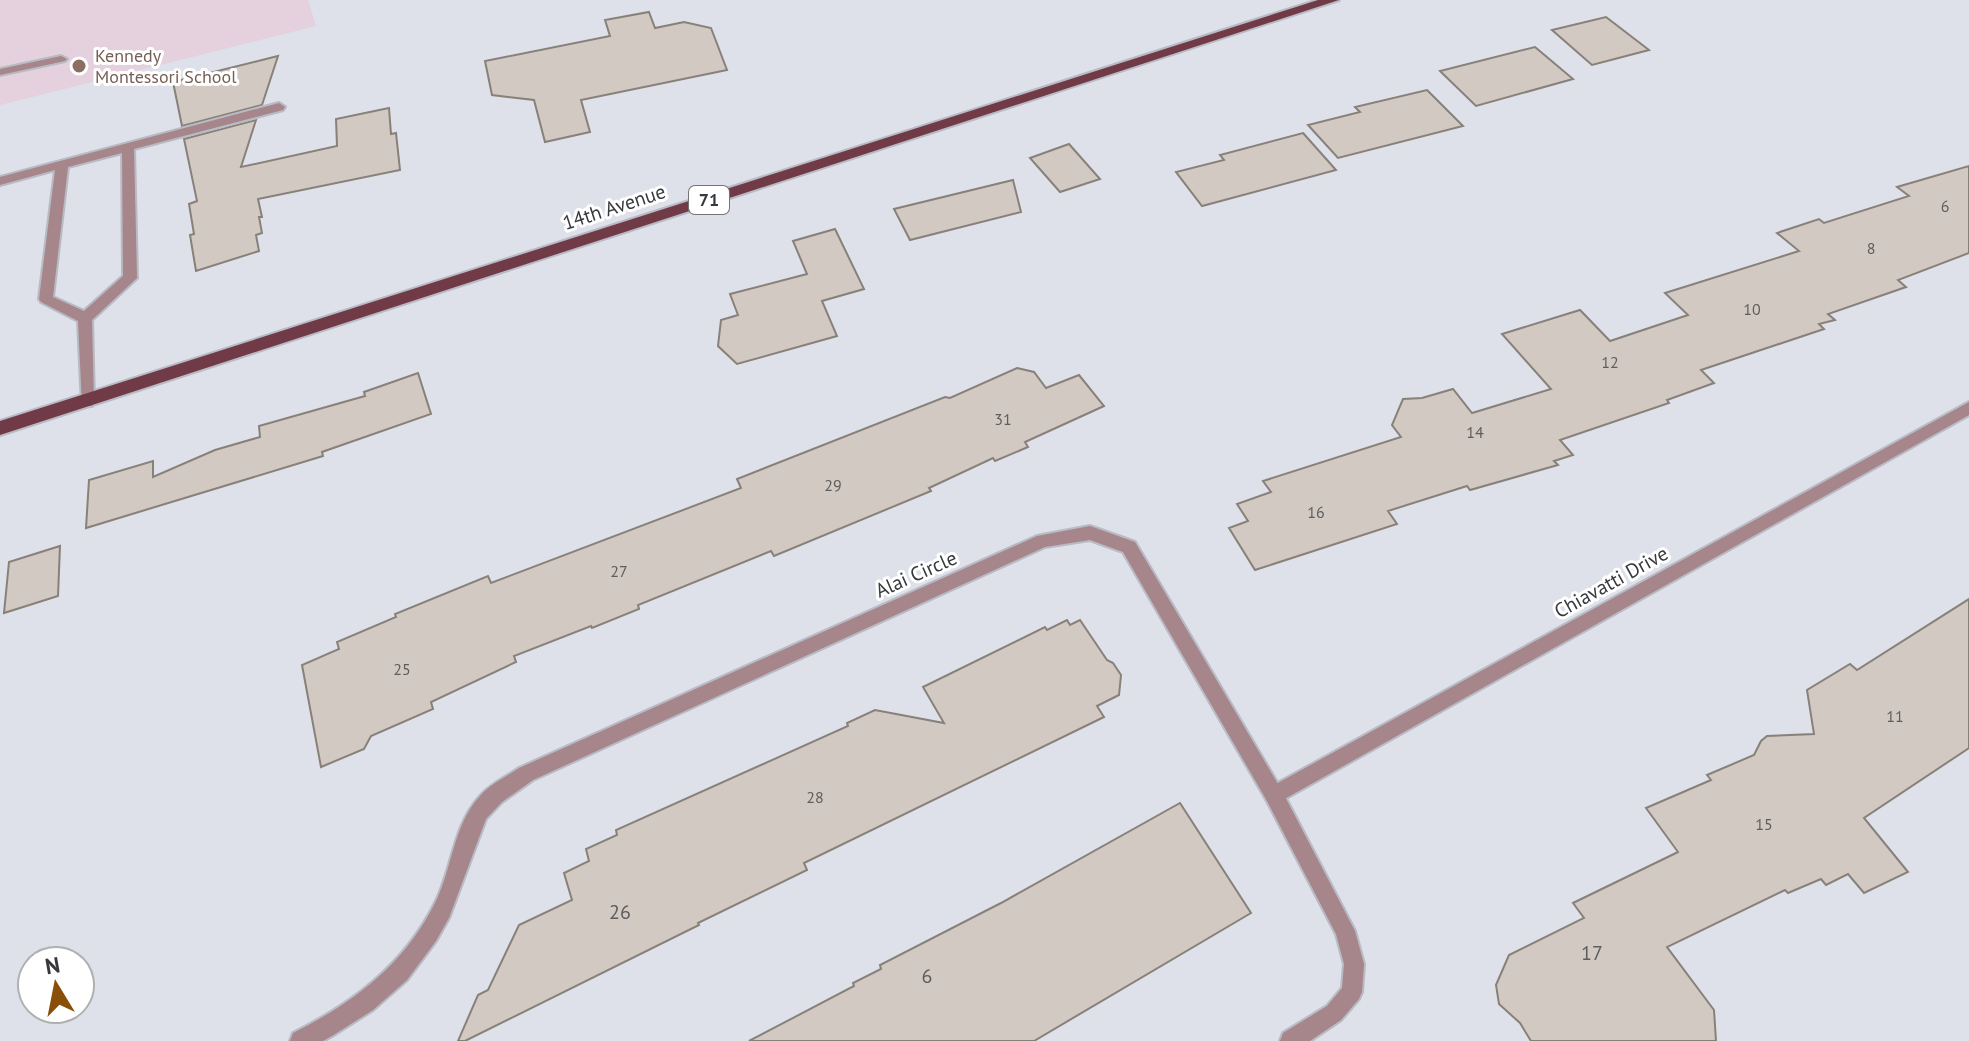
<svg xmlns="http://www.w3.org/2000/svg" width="1969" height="1041" font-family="'PT Sans',sans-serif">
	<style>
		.education { fill: #e5d0de }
		.building { fill: #d1c9c2; stroke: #88817a; stroke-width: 2 }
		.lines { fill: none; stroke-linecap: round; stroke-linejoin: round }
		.lane-casing { stroke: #b9bbc4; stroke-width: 4 }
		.street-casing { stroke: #b9bbc4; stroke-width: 4 }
		.primary-casing { stroke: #b9bbc4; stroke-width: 4 }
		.lane { fill: #a6858b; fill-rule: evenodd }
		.street { fill: #a6858b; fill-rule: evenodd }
		.primary { fill: #713a47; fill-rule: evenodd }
		.education-dot { fill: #8d6e63; stroke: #fff; stroke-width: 3 }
		.labels { text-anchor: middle; stroke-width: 6; stroke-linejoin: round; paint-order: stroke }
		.number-label { font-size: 16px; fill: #5e5d5e }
		.far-education-label { font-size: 18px; fill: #785e54; stroke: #fff; text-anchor: start }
		.shield { fill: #fff; stroke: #747477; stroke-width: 2 }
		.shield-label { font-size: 18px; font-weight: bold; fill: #38393d }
		.street-label { font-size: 20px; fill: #38393d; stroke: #fff }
		.near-number-label { font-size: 20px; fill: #5e5d5e }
	</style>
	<rect width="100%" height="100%" fill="#dee0ea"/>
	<path class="education" d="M0,0H308L316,26L0,105Z"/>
	<g class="building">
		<path d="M649,12L655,28L684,22L711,28L727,70L581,100L590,132L545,142L534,100L492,95L485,61L610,36L605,20Z"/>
		<path d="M1606,17L1649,50L1592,65L1552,30Z"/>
		<path d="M1535,47L1573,79L1476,106L1440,71Z"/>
		<path d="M278,56L262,105L182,126L173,82Z"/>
		<path d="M1427,90L1463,126L1338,158L1308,125L1360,112L1355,107Z"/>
		<path d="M389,108L391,134L396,133L400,170L258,199L262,217H259L262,233L256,235L259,251L196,271L190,235L194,234L189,204L197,201L184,139L256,120L241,167L337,146L336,119Z"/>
		<path d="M1303,133L1336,170L1202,206L1176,172L1224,160L1220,155Z"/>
		<path d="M1069,144L1100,179L1060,192L1030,158Z"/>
		<path d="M1969,166V253L1898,280L1906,287L1828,314L1835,320L1819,324L1824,329L1701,370L1714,383L1667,400L1669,403L1560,440L1573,455L1554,461L1558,465L1470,490L1467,486L1388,511L1397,524L1255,570L1229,528L1248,521L1237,504L1271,492L1263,481L1401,437L1392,425L1403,399L1422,398L1453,389L1472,413L1551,389L1502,334L1580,310L1610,341L1688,315L1665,293L1799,251L1777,233L1819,219L1824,223L1909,196L1897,187Z"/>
		<path d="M1013,180L1021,212L910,240L894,209Z"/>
		<path d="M835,229L864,289L822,301L837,336L737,364L718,346L721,320L738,315L730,294L807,274L793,241Z"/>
		<path d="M1017,368L1034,372L1046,388L1079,375L1104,406L1025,442L1028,447L995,461L993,458L929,488L931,491L774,556L771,551L638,605L639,609L592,628L591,626L514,656L516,662L431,702L433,709L371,736L364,749L321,767L302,665L339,649L337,642L396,617L395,614L488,576L491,583L741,488L737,479L945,397L950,398Z"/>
		<path d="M418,373L431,414L322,452L323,456L86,528L89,480L153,461V477L215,450L260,437L259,426L365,396L364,392Z"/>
		<path d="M60,546L58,596L4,613L9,562Z"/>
		<path d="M1969,599V748L1864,818L1908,872L1864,893L1848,874L1826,885L1821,879L1788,893L1785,890L1667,947L1714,1010L1716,1041H1531L1520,1023L1499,1004L1496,985L1509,955L1584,918L1573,903L1678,852L1646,808L1711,780L1707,775L1754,755L1761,741L1767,736L1814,734L1807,690L1850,664L1857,670Z"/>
		<path d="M1067,620L1070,625L1080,620L1107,660L1113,663L1121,675L1119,695L1097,706L1104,717L804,863L807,870L698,923L699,925L465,1041H458L478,995L488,990L519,925L572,900L564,873L589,861L586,849L617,835L616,830L848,726L847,723L875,710L944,723L923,687L1045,627L1047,630Z"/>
		<path d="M1180,803L1251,913L1034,1041H749L854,986L853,983L881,969L880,965L1001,903Z"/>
	</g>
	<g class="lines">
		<defs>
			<g id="lane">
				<path d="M61,56L67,59L65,61L0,75V69Z"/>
				<path d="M1090,526L1135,542L1281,789L1355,931L1364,964L1362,992L1359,999L1341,1020L1310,1041H1280L1283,1033L1327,1006L1342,988L1344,964L1336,934L1267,801L1123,552L1090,540L1045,547L533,780L502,802L486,819L449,918L436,941L407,980L373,1010L332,1036L323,1041H290L293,1033C353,1003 404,965 435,903C452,870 453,825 480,796C490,784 506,777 519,768L1037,536Z"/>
			</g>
			<g id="street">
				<path d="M279,103L285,107L283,110L134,149L137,278L92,320L94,402L92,406H82L78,321L41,302L39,299L55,170L0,185V177ZM122,153L123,276L84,311L53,297L68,167Z"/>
				<path d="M1969,402V415L1281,801L1274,804L1267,801L1265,795L1267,789Z"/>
			</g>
			<path id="primary" d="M1318,0H1339L0,435V421Z"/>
		</defs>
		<use href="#lane" class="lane-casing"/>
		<use href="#street" class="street-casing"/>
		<use href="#primary" class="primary-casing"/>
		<use href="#lane" class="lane"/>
		<use href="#street" class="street"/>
		<use href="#primary" class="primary"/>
	</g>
	<circle class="education-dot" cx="79" cy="66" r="8"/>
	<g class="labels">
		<g class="number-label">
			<text x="1945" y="212">6</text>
			<text x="1871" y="254">8</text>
			<text x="1752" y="315">10</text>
			<text x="1610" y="368">12</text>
			<text x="1003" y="425">31</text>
			<text x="1475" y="438">14</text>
			<text x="833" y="491">29</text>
			<text x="1316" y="518">16</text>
			<text x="619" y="577">27</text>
			<text x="402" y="675">25</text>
			<text x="1895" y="722">11</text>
			<text x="815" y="803">28</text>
			<text x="1764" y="830">15</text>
		</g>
		<g class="far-education-label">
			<text x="95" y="62">Kennedy<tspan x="95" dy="21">Montessori School</tspan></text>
		</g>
		<rect class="shield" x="689" y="186" width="40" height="28" rx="6"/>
		<g class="shield-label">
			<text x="709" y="206">71</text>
		</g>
		<g class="street-label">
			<text transform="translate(614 207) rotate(-18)" y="7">14th Avenue</text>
			<text transform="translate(916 574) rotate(-24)" y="7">Alai Circle</text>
			<text transform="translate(1611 582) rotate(-29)" y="7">Chiavatti Drive</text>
		</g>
		<g class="near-number-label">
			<text x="620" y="919">26</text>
			<text x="1592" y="960">17</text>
			<text x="927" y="983">6</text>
		</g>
	</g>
	<g transform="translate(56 985) rotate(350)"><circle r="38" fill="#ffffff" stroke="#afb0b1" stroke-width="2"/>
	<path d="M0-6L14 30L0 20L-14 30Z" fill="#894f06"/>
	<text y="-12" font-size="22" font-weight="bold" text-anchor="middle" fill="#38393d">N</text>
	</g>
</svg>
